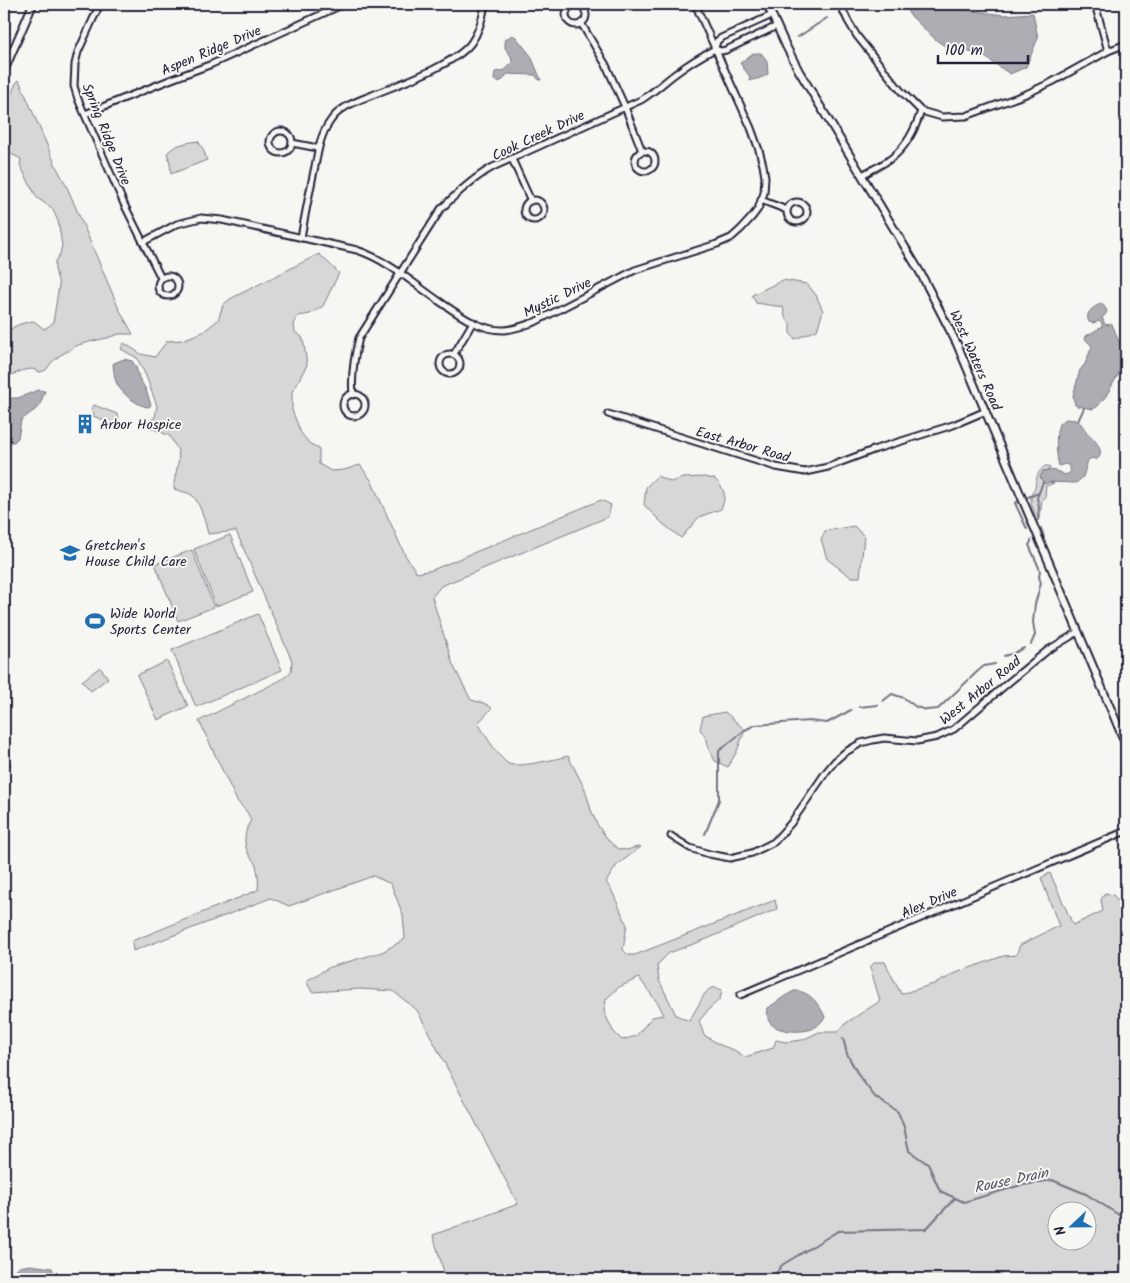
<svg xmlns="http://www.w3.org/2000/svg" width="1130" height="1283" font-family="Kalam,sans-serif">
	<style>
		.green { fill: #d7d7d7; stroke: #7c7c89; fill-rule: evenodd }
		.water { fill: #adadb3; stroke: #757583 }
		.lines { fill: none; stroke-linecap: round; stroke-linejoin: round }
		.stream { stroke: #757583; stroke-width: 2 }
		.minor-casing { stroke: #22223b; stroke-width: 9 }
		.tertiary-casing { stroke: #22223b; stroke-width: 10 }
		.minor { stroke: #f6f6f2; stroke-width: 5 }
		.tertiary { stroke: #f6f6f2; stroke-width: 6 }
		.labels { text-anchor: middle; stroke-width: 4; stroke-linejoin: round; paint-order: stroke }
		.street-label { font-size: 14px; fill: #22223b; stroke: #f6f6f2 }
		.poi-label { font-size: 14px; fill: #22223b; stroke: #f6f6f2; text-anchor: start }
		.water-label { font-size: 15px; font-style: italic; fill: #535365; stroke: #f6f6f2 }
	</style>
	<rect width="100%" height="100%" fill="#f6f6f2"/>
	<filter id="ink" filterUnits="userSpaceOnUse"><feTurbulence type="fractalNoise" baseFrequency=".02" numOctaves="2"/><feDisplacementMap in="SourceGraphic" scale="10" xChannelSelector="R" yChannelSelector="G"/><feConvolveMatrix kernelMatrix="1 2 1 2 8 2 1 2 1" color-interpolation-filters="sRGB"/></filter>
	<g filter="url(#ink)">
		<g class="green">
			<path d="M19,80L56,166L67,187L119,309L133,334H119L107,338L93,341L78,345L59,356L51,363L46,370L40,372L32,369L24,370L4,378V335C12,326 21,323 34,321L44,329L49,326L53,323L59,285L55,269V261L60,254L62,245L58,221L52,208L37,198L20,165L21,159L9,153L4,147V124L11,95L16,83Z"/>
			<path d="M198,141L203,149L207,160L171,174L170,163L167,153C175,144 186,143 198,141Z"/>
			<path d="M319,254L339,273L323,306L310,314L298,316L294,324L295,332L302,337L304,344L307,365L292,392V410L301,433L309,443L319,449V464L331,471L344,470L360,465L371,480L405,555L417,573L432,570L601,500L611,505L608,517L441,586L432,597L453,665L471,700L484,703L492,708L478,723C484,733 499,759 509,764C519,768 556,759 568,756L585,789L591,810L598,826L609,841L618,849L627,850L637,847H641L617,865L606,882L612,891L627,925L623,950L628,955H635L775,900L777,909L707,939L669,953L657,965L659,980L676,1015L689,1021C692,1016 695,1011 698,1006C703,997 708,982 722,990L720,999L710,1008L699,1021L704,1035L720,1045L734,1050L745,1057L773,1048L776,1040L786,1042L802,1040L819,1032H838L846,1023L880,1001L870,967L875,962H885L901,994L937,983L956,973L1003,956L1016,955L1020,945L1059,926L1041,878L1050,873L1073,925L1103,911L1101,900L1105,893L1113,895L1119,902L1126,900V1279H446L433,1235L518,1204L417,1010L393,991L359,989L312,992L306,981L330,967L382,952L405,939L403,915L391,884L373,876L289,906L271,898L133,951L132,941L258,890C259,882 258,873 256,865C254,861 251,858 249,855C242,843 245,830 251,820L247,812L237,801L199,721L281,680L291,672L292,661L236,531L208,534C206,525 200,502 193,496C188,492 180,491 174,489C173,477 181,462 178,451C176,446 172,441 170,436L151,428L150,421L155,417L157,406L146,376L137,358L121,349L124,343L141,354L155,357L167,341L182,340L203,332L218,320L223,305L230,299ZM639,978L659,1005L664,1015L652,1017L636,1036L622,1040L613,1031L604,1012L606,999L619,987ZM1058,1210H1088V1240H1058Z"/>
			<path d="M783,280L807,284L816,295L823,311L817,330L795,339L790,333V324L785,317L783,307L756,303L752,295Z"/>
			<path d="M94,405L117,414L119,417L116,425L93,416L94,413L91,411Z"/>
			<path d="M1045,466H1049L1050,468L1048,470L1043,471L1050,482L1054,483L1046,486L1045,497L1042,499L1040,519H1039C1032,511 1027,496 1035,488C1036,479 1037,472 1045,466Z"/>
			<path d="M657,476L671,482L683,478L704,477L715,479C725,491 727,494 721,509L699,517L681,538L662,523L644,505L646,487Z"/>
			<path d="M854,526L864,536L860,577H851L827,559L821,539L825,531Z"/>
			<path d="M230,535L253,592L216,606L194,549Z"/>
			<path d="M192,550L214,607L178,621L155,564Z"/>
			<path d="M258,614L282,670L196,707L172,650Z"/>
			<path d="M167,661L188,706L158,720L137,675Z"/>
			<path d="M100,667L108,678L91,691L82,681Z"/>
			<path d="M725,712L745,730L737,751L728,767L715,761L709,749L707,740L700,729L703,716Z"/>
		</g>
		<g class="water">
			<path d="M908,4H920L1004,15L1033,13L1038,38L1026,67L1010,74L982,55L961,50L948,48L936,40L909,14L906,7Z"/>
			<path d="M512,35L516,37L531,56L541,80H539L535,75L507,74L503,80L498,82L494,80L495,72L505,70L512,62L511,56L505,48V40Z"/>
			<path d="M756,53H761L765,58L767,62L768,74C761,79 755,79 749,81L750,77L740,63L752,54Z"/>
			<path d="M1102,303L1107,311L1105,315L1102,317L1105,325L1112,324L1117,337L1121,345L1123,353L1118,375L1106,396L1098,406L1093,409L1077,406L1075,405L1073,396L1080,370L1085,364L1092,346L1085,339L1086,336L1102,327V323L1099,321L1093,323L1089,322C1084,312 1094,307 1102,303Z"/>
			<path d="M124,359L132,361L136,367L139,378L146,390L151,405L149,407C139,407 121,393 117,384C114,378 114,371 113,364L114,363Z"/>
			<path d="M38,390L45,391L39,407L21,420L18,438L14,442H11L8,435V429L4,420V401L11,398H18Z"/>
			<path d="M1066,419C1070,420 1075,419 1078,421C1082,424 1083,427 1086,431C1091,436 1105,449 1099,457C1096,461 1095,459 1092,458L1088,460L1083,477L1076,483L1050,482L1044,484L1040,477L1043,471C1048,470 1052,470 1056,471C1063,473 1065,478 1071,471L1068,465L1065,464L1059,466C1056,455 1055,434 1059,424Z"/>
			<path d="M794,991C809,990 820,1005 825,1017L824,1019C820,1023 817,1027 812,1029C801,1033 778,1032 770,1023C767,1019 767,1013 768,1008L785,996Z"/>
			<path d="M30,1265L52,1268L56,1279H4V1278L19,1267Z"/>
		</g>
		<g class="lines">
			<g class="stream">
				<path d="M798,37L827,18"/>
				<path d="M1121,345L1126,339"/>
				<path d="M1078,421L1084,408"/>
				<path d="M1028,497L1039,493"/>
				<path d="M1017,502L1015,503L1027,529"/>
				<path d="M1038,520L1039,507L1037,498L1043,482"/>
				<path d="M1041,528L1044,537H1043"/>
				<path d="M1031,644L1035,635L1033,622L1035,604L1041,583L1039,577L1040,570L1029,545L1031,542V540"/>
				<path d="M1004,656L1014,653L1024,648"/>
				<path d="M883,701L892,694L904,698L916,707L927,710L938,709L978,671L984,666L995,664"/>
				<path d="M859,707L878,705"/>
				<path d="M705,834L719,800V751L745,730L755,725L809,721L827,723L851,710"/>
				<path d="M843,1038L847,1054L859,1076L875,1097L898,1112L904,1127L909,1151L928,1164L940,1191L964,1202L1018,1186L1052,1180L1086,1194L1119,1215L1126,1222"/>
				<path d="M772,1279L782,1265L838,1231L926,1229L955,1198"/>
			</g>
			<defs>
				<g id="minor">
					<path d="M100,4L78,52L75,64L74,86L78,99L124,204L161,278"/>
					<path d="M840,4L848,21L857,36L901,91L921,111L942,117L966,116L1026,94L1052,82L1108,51L1126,44"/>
					<path d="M1095,4L1108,51"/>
					<circle cx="576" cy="15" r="10"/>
					<path d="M581,23L606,65L625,107L642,151"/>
					<path d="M715,48L717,41L721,38L772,15"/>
					<path d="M85,114L172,79L212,64L344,4"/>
					<circle cx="281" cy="142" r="11"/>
					<path d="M292,143L318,148"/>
					<circle cx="645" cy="161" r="10"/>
					<path d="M512,159L531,201"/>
					<path d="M862,175C873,169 885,164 894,156C907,145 916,127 921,111"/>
					<path d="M761,200L787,210"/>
					<circle cx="534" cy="210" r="10"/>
					<circle cx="797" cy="212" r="10"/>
					<path d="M301,238C305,214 310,190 315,166C318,152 320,136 329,123C338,108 354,102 370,96C396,85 455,65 471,43C479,32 483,17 485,4"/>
					<path d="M143,242L177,224L201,218L222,220L357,250C387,260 413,283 439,301C458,314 480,331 505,330C516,329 525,325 535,322L635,270L717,244L731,238L741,229L752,217L758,209L764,193L765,177L763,165L759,150L751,128L695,4"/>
					<circle cx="168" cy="286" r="10"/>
					<circle cx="450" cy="364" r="10"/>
					<path d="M454,354L473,322"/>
					<circle cx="354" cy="405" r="11"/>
					<path d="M353,395C351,375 354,357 359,338L441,209C457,193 473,178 493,167L641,100C654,92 663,83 675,74C688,64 701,56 715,49L721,51L726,50L777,26"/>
					<path d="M608,414L776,467L805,472L828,467L876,449L953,425L986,411"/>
					<path d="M4,763L6,765"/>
					<path d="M671,836L690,848L709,854L730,858L752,853L774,842L791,823L826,772L835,761L844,753L861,743L873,740L884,738L917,741L937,737L954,729L1009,682L1048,650L1078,632"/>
					<path d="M740,995L1126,831"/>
				</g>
				<g id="tertiary">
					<path d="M767,4L786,46L799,71L920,272L957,344L1126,745"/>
					<path d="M4,71L33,4"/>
				</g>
			</defs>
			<use href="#minor" class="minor-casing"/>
			<use href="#tertiary" class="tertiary-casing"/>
			<use href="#minor" class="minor"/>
			<use href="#tertiary" class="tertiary"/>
		</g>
	</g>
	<defs>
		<symbol id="building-bare" viewBox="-9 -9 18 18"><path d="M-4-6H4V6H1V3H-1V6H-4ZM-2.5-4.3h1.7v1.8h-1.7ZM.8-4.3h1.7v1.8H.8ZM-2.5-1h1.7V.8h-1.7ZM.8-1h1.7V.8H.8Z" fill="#1f6fb2" stroke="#f6f6f2" stroke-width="2.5" paint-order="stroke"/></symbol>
		<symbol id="school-bare" viewBox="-9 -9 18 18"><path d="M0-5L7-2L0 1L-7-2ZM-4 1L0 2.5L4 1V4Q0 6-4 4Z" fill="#1f6fb2" stroke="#f6f6f2" stroke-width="2.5" paint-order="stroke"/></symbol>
		<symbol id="stadium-bare" viewBox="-9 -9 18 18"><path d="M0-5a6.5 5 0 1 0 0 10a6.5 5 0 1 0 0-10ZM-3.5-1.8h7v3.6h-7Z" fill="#1f6fb2" stroke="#f6f6f2" stroke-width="2.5" paint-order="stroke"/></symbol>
	</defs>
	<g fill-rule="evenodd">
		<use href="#building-bare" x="71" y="410" width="28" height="28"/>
		<use href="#school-bare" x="56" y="539" width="28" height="28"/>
		<use href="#stadium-bare" x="81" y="607" width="28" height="28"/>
	</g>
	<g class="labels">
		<g class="street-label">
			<text transform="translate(211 50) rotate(-23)" y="5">Aspen Ridge Drive</text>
			<text transform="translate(107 134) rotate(68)" y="5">Spring Ridge Drive</text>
			<text transform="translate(538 135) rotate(-25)" y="5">Cook Creek Drive</text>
			<text transform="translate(557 297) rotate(-26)" y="5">Mystic Drive</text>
			<text transform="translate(976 360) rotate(66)" y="5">West Waters Road</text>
			<text transform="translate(743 444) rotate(16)" y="5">East Arbor Road</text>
			<text transform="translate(980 690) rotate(-39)" y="5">West Arbor Road</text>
			<text transform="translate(929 902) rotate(-23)" y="5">Alex Drive</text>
		</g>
		<g class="poi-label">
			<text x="100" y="429">Arbor Hospice</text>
			<text x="85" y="550">Gretchen's<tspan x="85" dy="16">House Child Care</tspan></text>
			<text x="110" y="618">Wide World<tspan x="110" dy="16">Sports Center</tspan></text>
		</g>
		<g class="water-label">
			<text transform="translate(1011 1180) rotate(-12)" y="5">Rouse Drain</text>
		</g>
	</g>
	<rect width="1130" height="1283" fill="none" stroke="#f6f6f2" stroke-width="20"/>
	<rect x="10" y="10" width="1110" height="1263" fill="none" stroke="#22223b" stroke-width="2" filter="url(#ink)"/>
	<g transform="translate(1072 1226) rotate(248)"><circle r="24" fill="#f6f6f2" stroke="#a1a1a9"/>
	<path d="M0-4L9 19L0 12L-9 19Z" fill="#1f6fb2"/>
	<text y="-8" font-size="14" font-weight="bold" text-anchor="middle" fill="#22223b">N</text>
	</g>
	<path d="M938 55v8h90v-8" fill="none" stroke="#22223b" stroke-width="2.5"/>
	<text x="945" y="55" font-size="15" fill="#22223b" stroke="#f6f6f2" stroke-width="4" paint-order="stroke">100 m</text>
</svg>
